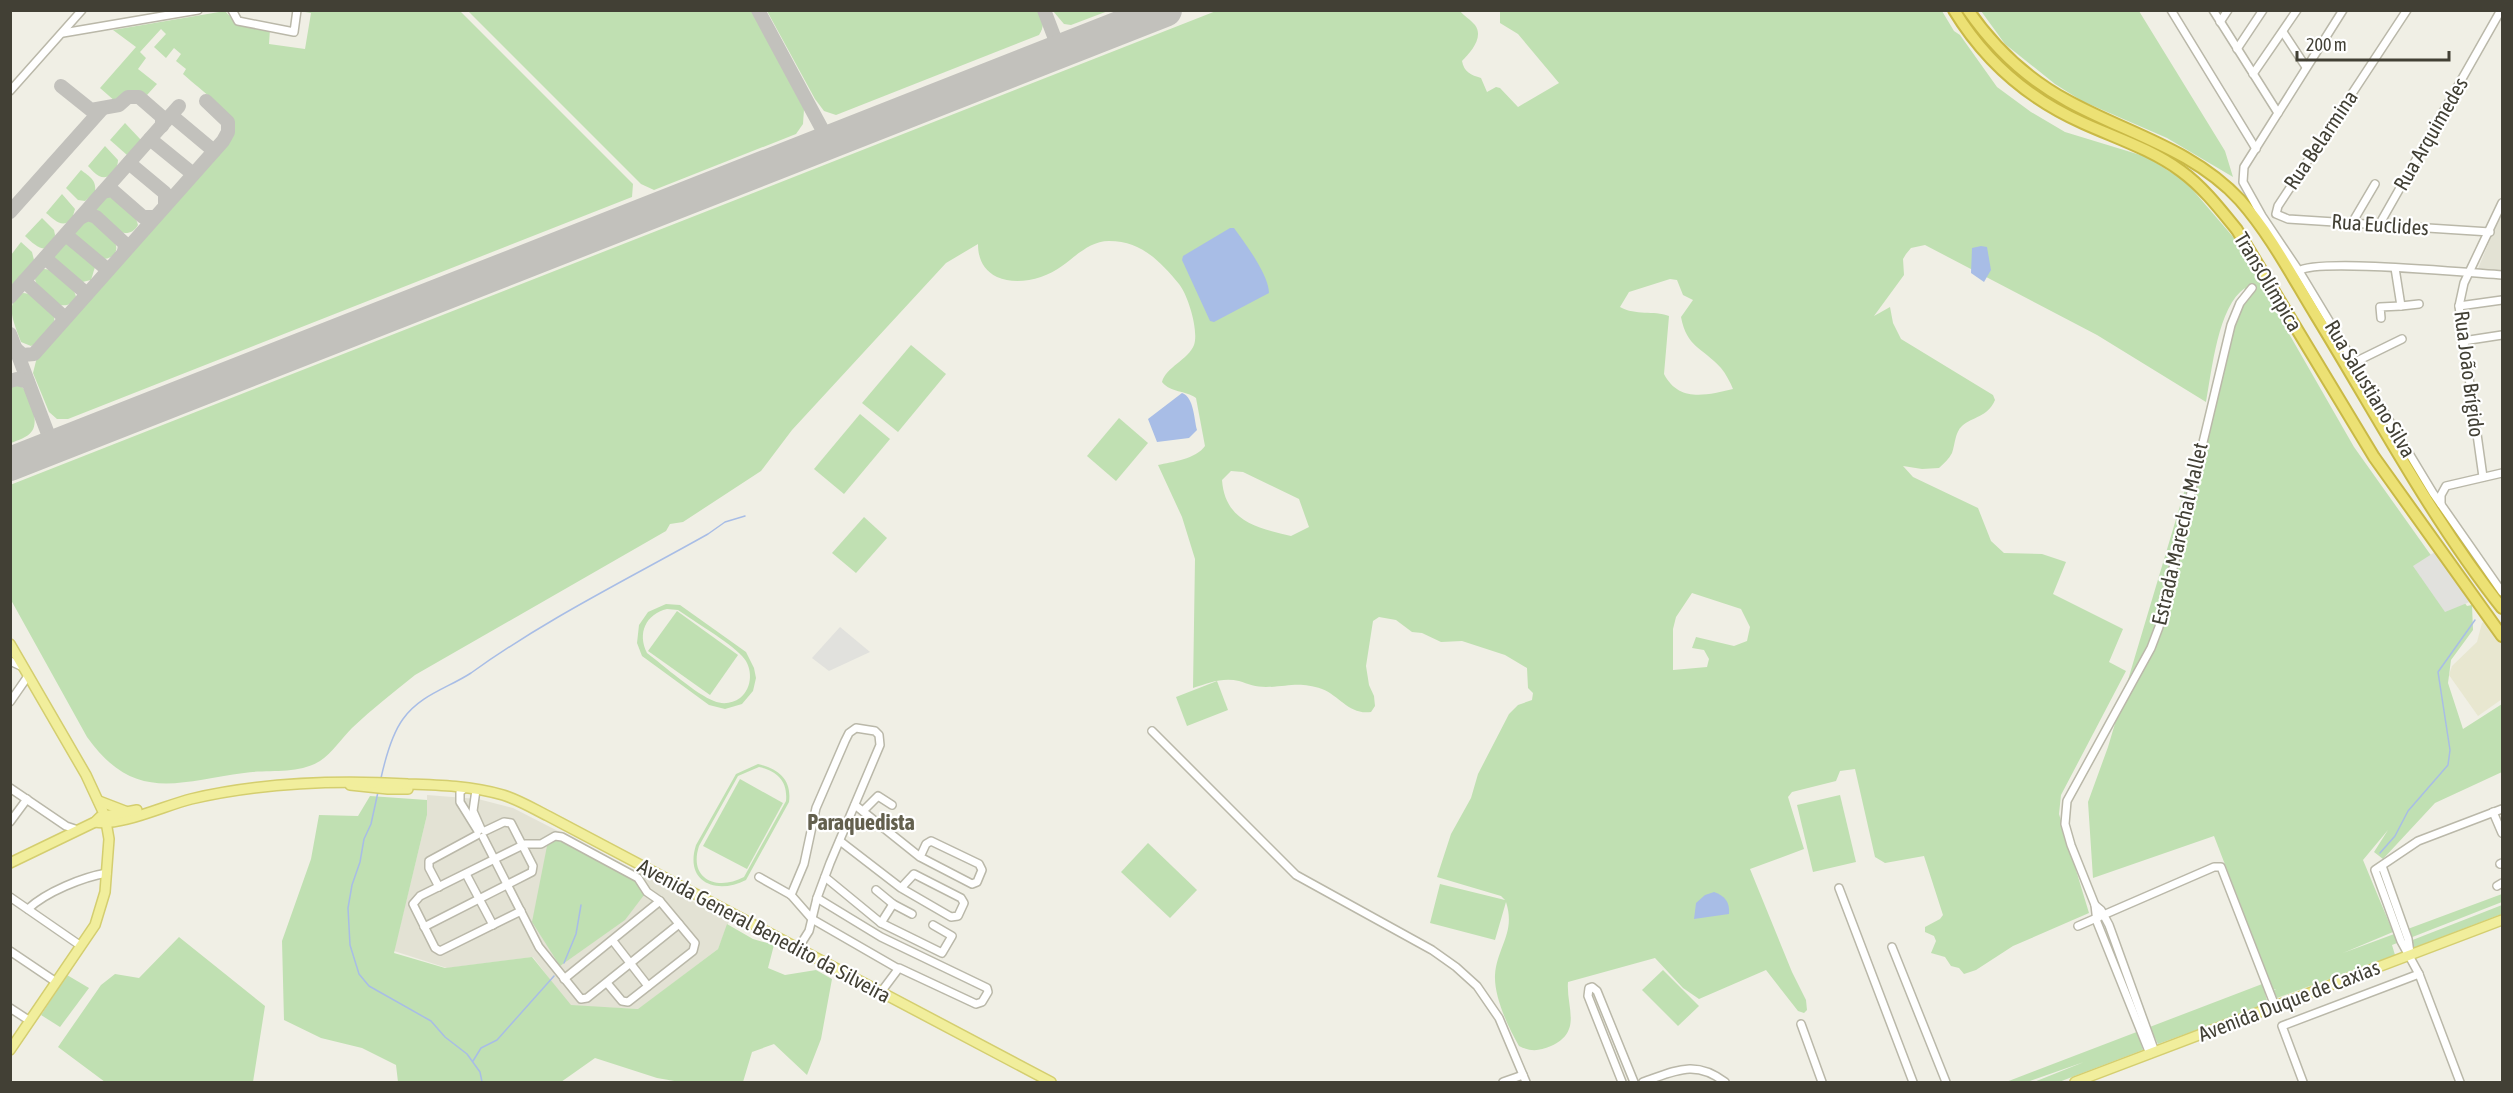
<svg xmlns="http://www.w3.org/2000/svg" width="2513" height="1093" font-family="'Asap Condensed',sans-serif">
	<style>
		.residential { fill: #e3e2d4 }
		.education { fill: #e8e7d0 }
		.green { fill: #c0e0b2; fill-rule: evenodd }
		.parking { fill: #e1e1dd }
		.water { fill: #a8bde6 }
		.lines { fill: none; stroke-linecap: round; stroke-linejoin: round }
		.stream { stroke: #a8bde6; stroke-width: 1.5 }
		.taxiway { stroke: #c2c1bc; stroke-width: 14 }
		.runway { stroke: #c2c1bc; stroke-width: 34 }
		.minor-casing { stroke: #bab8a9; stroke-width: 10 }
		.major-casing { stroke: #d4ce6f; stroke-width: 12 }
		.highway-casing { stroke: #c9b946; stroke-width: 14 }
		.minor { stroke: #fff; stroke-width: 7 }
		.major { stroke: #f1ee9c; stroke-width: 9 }
		.highway { stroke: #ece174; stroke-width: 10 }
		.labels { text-anchor: middle; stroke-width: 4.5; stroke-linejoin: round; paint-order: stroke }
		.street-label { font-size: 21px; fill: #424035; stroke: #fff }
		.neighbourhood-label { font-size: 22px; font-weight: bold; fill: #63604e; stroke: #fff }
	</style>
	<rect width="100%" height="100%" fill="#f0efe5"/>
	<g class="residential">
		<path d="M2502,211V273L2477,271Z"/>
		<path d="M427,795L478,799L513,808L634,870L729,921L718,949L639,1009L570,1006L533,957L447,968L394,951L427,815Z"/>
	</g>
	<path class="education" d="M2485,621L2502,644V699L2478,716L2449,675L2452,666L2477,642L2482,623Z"/>
	<g class="green">
		<path d="M1039,10C1043,20 1045,26 1039,35L836,115L824,111L815,99L767,11Z"/>
		<path d="M225,11L236,23L270,29L269,44L305,49L311,13L299,11H460L633,184L632,197L68,419H57L49,412L33,373L37,357L229,139C232,133 234,127 231,121C223,105 196,86 183,74L186,69L176,61L181,54L174,48L166,58L154,47L166,34L161,29L140,52L146,58L138,69L157,84L147,95C133,91 125,90 116,102L100,88L136,47L113,30Z"/>
		<path d="M468,11H752L804,109L803,124L796,134L654,190L641,184Z"/>
		<path d="M1053,11H1108L1071,25L1064,24Z"/>
		<path d="M1216,11H1460C1464,16 1470,19 1475,25C1484,37 1471,52 1462,61C1464,72 1471,75 1481,78L1487,92L1496,87L1500,88L1518,107L1559,83L1518,34L1500,23V11H1942L1954,31L1960,35L1997,87L2031,112L2065,132L2147,157L2186,182L2234,238L2354,447L2467,606L2472,605L2473,630L2451,660L2448,683L2463,729L2502,704V772L2435,803L2383,859L2374,852L2388,830L2363,860L2393,932L2343,953L2502,894V902L2392,945L2395,955L2277,998L2273,991L2276,989L2265,993L2268,1004L2158,1044L2154,1036L2140,1041L2143,1050L2059,1082H2034L2084,1062L2027,1082H2006L2270,981L2214,836L2093,878L2088,802L2108,747L2245,288C2218,306 2212,370 2206,402L2097,335L1925,245L1911,248L1906,254L1903,259L1904,275L1874,316L1890,307L1893,323L1901,339L1993,395L1995,400C1987,418 1973,416 1962,426C1955,432 1955,445 1952,453C1949,459 1944,463 1939,468L1922,469L1903,466L1913,477L1978,508L1991,541L2004,553L2042,554L2066,562L2053,594L2123,629L2109,662L2126,671L2061,795L2059,814L2089,913L2013,946L1976,970L1964,974L1959,968L1951,966L1945,957L1931,953L1936,941L1934,936L1925,932V927L1940,919L1943,915L1924,856L1885,863L1875,857L1855,769L1840,771L1836,781L1792,792L1788,797L1804,849L1750,869L1792,972L1806,1000L1807,1010L1804,1013L1798,1011L1766,970L1699,999L1683,988L1655,958L1568,982C1566,1008 1583,1031 1551,1046C1539,1051 1531,1052 1519,1046C1508,1027 1494,997 1495,975C1497,947 1516,933 1506,902L1495,940L1430,923L1440,884L1505,900L1501,896L1437,877L1451,834L1471,798L1478,774L1509,714L1518,705L1532,700L1533,693L1528,688L1527,668L1505,655L1462,641L1441,642L1422,633L1412,632L1396,620L1379,617L1373,621L1366,666L1369,685L1374,696L1375,706L1371,712C1349,715 1340,696 1322,689C1298,681 1288,687 1266,687C1256,687 1248,684 1239,681C1223,677 1208,683 1193,688L1195,559L1182,517L1158,465C1172,462 1196,459 1205,446L1196,398C1185,390 1171,393 1162,382C1166,367 1188,360 1194,345C1199,331 1188,295 1179,284C1160,261 1141,241 1109,241C1090,241 1076,256 1062,266C1044,279 1017,286 997,277C983,270 978,258 978,244L946,263L792,430L761,471L683,522L670,524L666,531L415,675C394,692 372,709 352,728C342,738 332,753 320,761C297,775 269,769 244,773C177,782 134,803 87,737L11,600L10,485ZM1670,279L1677,280L1683,295L1693,300L1681,317C1687,348 1702,347 1721,368C1726,374 1730,382 1733,389C1707,395 1679,403 1664,374L1669,316C1653,310 1636,316 1620,307L1629,292ZM1231,471L1243,472L1299,499L1309,527L1291,536C1257,528 1225,521 1222,480ZM1692,593L1741,609L1750,627L1747,641L1734,646L1696,637L1692,648L1704,650L1709,659L1707,667L1673,670V629L1676,617Z"/>
		<path d="M1981,11H2139L2225,151L2233,177L2167,138L2082,101L2055,84L2005,44Z"/>
		<path d="M125,123L141,140L140,143L127,155L110,140Z"/>
		<path d="M105,146L118,160C118,169 110,181 99,176C95,174 91,169 88,166Z"/>
		<path d="M81,170C90,177 97,180 95,193L85,201L78,200L66,188Z"/>
		<path d="M62,194L75,209L72,219C62,229 55,220 46,213Z"/>
		<path d="M104,196C118,197 135,212 138,225C125,248 95,215 95,207C95,201 100,198 104,196Z"/>
		<path d="M42,218L54,230L55,235C50,258 36,247 25,236Z"/>
		<path d="M84,220H92C100,227 122,241 115,253C111,259 105,259 98,259L74,237C74,228 75,225 84,220Z"/>
		<path d="M21,242L32,252L34,260L11,287V255Z"/>
		<path d="M62,244H69L95,267L91,280L78,283L53,262L52,255Z"/>
		<path d="M43,269C55,268 74,285 76,297C64,319 37,292 35,279L37,273Z"/>
		<path d="M23,293C30,293 34,297 39,302C44,306 51,310 54,316C57,326 39,343 31,346L21,342C16,327 2,302 23,293Z"/>
		<path d="M911,345L946,374L898,432L862,403Z"/>
		<path d="M11,385C16,385 20,385 24,389C31,397 39,422 32,431C27,438 18,440 11,443Z"/>
		<path d="M860,414L890,439L844,494L814,469Z"/>
		<path d="M1119,418L1148,443L1116,481L1087,456Z"/>
		<path d="M864,517L887,538L856,573L832,553Z"/>
		<path d="M666,604L680,605L746,652L754,668L756,678L753,691L742,704L725,709L709,705L642,656L637,643L639,625L648,612ZM667,609L678,610C695,622 729,642 742,656C753,667 753,688 740,698C733,703 723,705 714,701C697,695 663,665 647,653C637,633 646,614 667,609Z"/>
		<path d="M677,611L738,655L710,695L648,651Z"/>
		<path d="M1217,681L1228,710L1187,726L1176,697Z"/>
		<path d="M758,764C779,769 792,780 789,802L746,880C717,895 684,883 696,845L736,774ZM759,767C777,771 788,781 786,801L744,877C718,891 688,880 699,846L738,776Z"/>
		<path d="M740,779L783,803L747,869L703,846Z"/>
		<path d="M1840,795L1856,862L1813,872L1797,805Z"/>
		<path d="M370,796L427,800V815L394,953L445,968L532,957L571,1005L638,1009L718,949L727,924L753,939L774,945L768,968L785,975L816,970L832,979L821,1039L807,1075L774,1044L752,1052L743,1082H680L657,1078L595,1058L561,1082H398L396,1065L362,1048L321,1038L284,1020L282,941L311,859L319,815L358,816Z"/>
		<path d="M558,839L633,877L639,884L644,895L625,920L560,966L532,922L547,846Z"/>
		<path d="M1148,843L1197,890L1170,918L1121,872Z"/>
		<path d="M2502,905V914L2413,948L2410,941Z"/>
		<path d="M179,937L265,1006L253,1082H105L58,1047L101,985L115,974L139,978Z"/>
		<path d="M1663,970L1699,1006L1678,1026L1642,990Z"/>
		<path d="M67,975L89,988L60,1027L41,1015Z"/>
	</g>
	<g class="parking">
		<path d="M2435,552L2472,601L2445,612L2413,566Z"/>
		<path d="M840,627L870,652L829,671L812,658Z"/>
	</g>
	<g class="water">
		<path d="M1230,228H1234C1245,243 1269,275 1269,293L1214,322L1210,321L1182,260L1183,256Z"/>
		<path d="M1981,246L1987,247L1991,270L1984,282L1971,273L1972,248Z"/>
		<path d="M1182,393C1194,397 1194,419 1197,430L1189,438L1157,442L1148,419Z"/>
		<path d="M1714,892C1725,896 1730,902 1729,914L1694,919L1696,903L1705,895Z"/>
	</g>
	<g class="lines">
		<g class="stream">
			<path d="M381,778C385,760 392,734 403,719C420,695 448,688 471,673C546,619 628,579 708,534L725,522L745,516"/>
			<path d="M378,792L371,824L364,839L360,862L352,885L348,908L350,945L359,974L369,986L431,1021L445,1037L467,1054L480,1072L482,1082"/>
			<path d="M2380,853L2395,836L2408,811L2448,765L2450,750L2438,672L2475,620"/>
			<path d="M564,963L576,934L581,905"/>
			<path d="M473,1061L481,1048L497,1040L554,976"/>
		</g>
		<g class="taxiway">
			<path d="M758,10L829,142"/>
			<path d="M1044,10L1060,52"/>
			<path d="M61,86L91,110L119,105L128,97H139L162,117V126"/>
			<path d="M171,115L214,151"/>
			<path d="M150,139L193,174"/>
			<path d="M129,163L165,193V205"/>
			<path d="M103,192L112,190L143,217H154"/>
			<path d="M10,212L102,109"/>
			<path d="M82,217L88,214L96,217L123,242L125,245L124,252"/>
			<path d="M66,235L108,270"/>
			<path d="M45,258L87,294"/>
			<path d="M24,281L65,318"/>
			<path d="M10,297L179,106"/>
			<path d="M10,334L53,447"/>
			<path d="M16,349L23,355L34,354L223,141L228,132V122L206,101"/>
			<path d="M10,381L17,379L28,382"/>
		</g>
		<path class="runway" d="M10,464L1165,10"/>
		<defs>
			<g id="minor">
				<path d="M232,10L238,21L294,32L297,10"/>
				<path d="M2171,10L2256,149"/>
				<path d="M2213,10L2278,113"/>
				<path d="M2343,10L2244,167L2243,182L2262,216L2299,271L2433,493L2502,592"/>
				<path d="M2407,10L2278,206L2276,214L2288,219L2490,232"/>
				<path d="M2220,22L2228,10"/>
				<path d="M2283,32L2306,67"/>
				<path d="M63,33L198,10"/>
				<path d="M2237,49L2263,10"/>
				<path d="M2253,74L2297,10"/>
				<path d="M10,91L82,10"/>
				<path d="M2352,223L2375,184"/>
				<path d="M2379,225L2501,10"/>
				<path d="M2395,268L2401,306L2419,304"/>
				<path d="M2299,271C2316,258 2471,273 2502,275"/>
				<path d="M2459,306L2502,300"/>
				<path d="M2381,318L2380,307L2401,306"/>
				<path d="M2463,341L2502,335"/>
				<path d="M2355,362L2402,339"/>
				<path d="M2483,477L2459,306L2464,283L2502,203"/>
				<path d="M2441,504V495L2446,486L2502,473"/>
				<path d="M10,661L23,667"/>
				<path d="M10,702L28,676"/>
				<path d="M1152,731L1296,875L1432,950L1456,967L1477,986L1499,1018L1526,1082"/>
				<path d="M10,788L66,826L78,830"/>
				<path d="M465,788L460,792V802L478,831"/>
				<path d="M476,790L473,811L481,829"/>
				<path d="M855,805L920,857L972,884L977,882L982,870L979,864L931,841L926,844L920,857"/>
				<path d="M863,811L878,796L892,805"/>
				<path d="M2493,812L2502,833"/>
				<path d="M10,822L27,799"/>
				<path d="M483,837L539,947L581,999L587,998L679,924"/>
				<path d="M840,841L901,888L951,917L958,916L964,903L961,898L914,874L901,888"/>
				<path d="M2500,864L2502,863"/>
				<path d="M2382,866L2408,939L2410,953"/>
				<path d="M466,874L493,925"/>
				<path d="M759,877L791,895L812,919L897,968"/>
				<path d="M825,877L881,923L942,953L952,936L933,925"/>
				<path d="M2497,886L2502,883"/>
				<path d="M439,887L429,868V861L477,835"/>
				<path d="M1839,888L1913,1082"/>
				<path d="M876,890L893,904L912,914"/>
				<path d="M791,895L804,864L816,808L845,741L849,733L856,728L875,731L879,735L880,745L830,863L817,898L809,931L797,950"/>
				<path d="M10,897L81,946"/>
				<path d="M817,898L881,937L987,988L988,992L982,1002L976,1004L899,968L881,992"/>
				<path d="M2095,905L2097,922L2150,1054"/>
				<path d="M28,909C46,892 83,877 107,873"/>
				<path d="M521,911L440,951L435,948L413,904L420,896L525,844H541L555,836L562,837L638,878L647,892L660,901L695,943L693,951L628,1002L622,1001L607,983"/>
				<path d="M881,923L893,904"/>
				<path d="M2078,926L2214,867H2221L2275,1006"/>
				<path d="M424,927L532,872L533,866L511,823L504,822L485,831"/>
				<path d="M613,941L648,986"/>
				<path d="M1892,947L1946,1082"/>
				<path d="M10,951L56,982"/>
				<path d="M564,979L660,901"/>
				<path d="M10,1008L30,1021"/>
				<path d="M1801,1024L1822,1082"/>
				<path d="M2155,1052L2109,925L2101,910L2095,905L2071,845L2065,824L2067,801L2151,648L2159,627L2231,325L2240,303L2252,288"/>
				<path d="M1503,1082L1523,1075"/>
				<path d="M1622,1082L1588,996L1589,988L1592,987L1597,991L1634,1082"/>
				<path d="M1643,1082C1675,1071 1695,1059 1725,1082"/>
				<path d="M2303,1082L2282,1026L2419,974"/>
				<path d="M2460,1082L2419,974L2401,941L2375,870L2418,841L2502,809"/>
			</g>
			<g id="major">
				<path d="M10,644L86,775L105,816L109,839L105,892L95,925L10,1050"/>
				<path d="M350,785L388,789H408"/>
				<path d="M99,801L125,811"/>
				<path d="M95,822C120,827 166,805 191,799C263,782 336,780 408,784C440,785 472,786 503,795C519,800 534,809 548,816L1051,1082"/>
				<path d="M10,863L95,822L100,817L137,810"/>
				<path d="M2075,1082L2502,920"/>
			</g>
			<g id="highway">
				<path d="M1954,10C1985,61 2029,99 2083,123C2116,138 2151,149 2181,171C2203,187 2220,209 2237,230L2374,457L2502,636"/>
				<path d="M1968,10C1995,49 2027,79 2068,101C2126,133 2193,149 2240,200C2271,235 2293,278 2317,317C2377,415 2431,518 2502,608"/>
			</g>
		</defs>
		<use href="#minor" class="minor-casing"/>
		<use href="#major" class="major-casing"/>
		<use href="#highway" class="highway-casing"/>
		<use href="#minor" class="minor"/>
		<use href="#major" class="major"/>
		<use href="#highway" class="highway"/>
	</g>
	<g class="labels">
		<g class="street-label">
			<text transform="translate(2431 134) rotate(-60)" y="7">Rua Arquimedes</text>
			<text transform="translate(2321 140) rotate(-56)" y="7">Rua Belarmina</text>
			<text transform="translate(2380 225) rotate(4)" y="7">Rua Euclides</text>
			<text transform="translate(2268 282) rotate(59)" y="7">TransOlímpica</text>
			<text transform="translate(2469 374) rotate(83)" y="7">Rua João Brígido</text>
			<text transform="translate(2370 389) rotate(59)" y="7">Rua Salustiano Silva</text>
			<text transform="translate(2180 534) rotate(-77)" y="7">Estrada Marechal Mallet</text>
			<text transform="translate(764 931) rotate(28)" y="7">Avenida General Benedito da Silveira</text>
			<text transform="translate(2289 1001) rotate(-21)" y="7">Avenida Duque de Caxias</text>
		</g>
		<g class="neighbourhood-label">
			<text x="861" y="830">Paraquedista</text>
		</g>
	</g>
	<rect width="2513" height="1093" fill="none" stroke="#424035" stroke-width="24"/>
	<path d="M2297 51v9h152v-9" fill="none" stroke="#424035" stroke-width="3"/>
	<text x="2306" y="51" font-size="18" fill="#424035" stroke="#ffffff" stroke-width="4.5" paint-order="stroke">200 m</text>
</svg>
